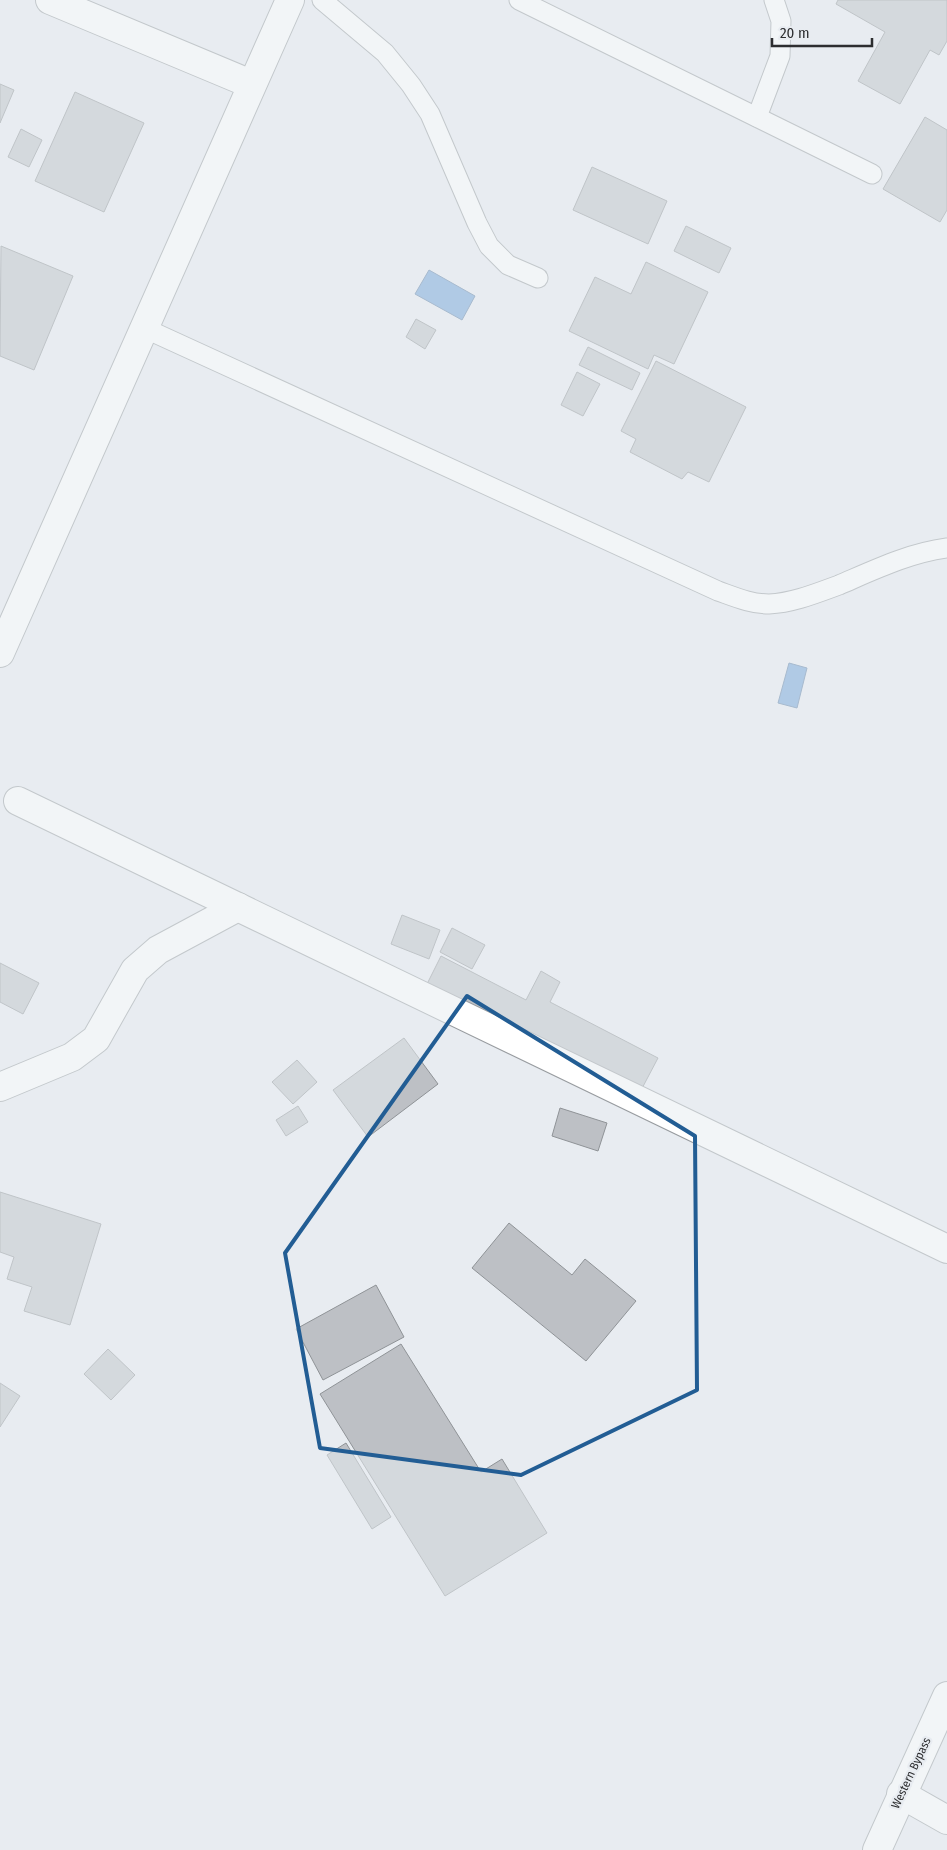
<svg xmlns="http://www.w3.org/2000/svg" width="947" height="1850" font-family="'Fira Sans Condensed',sans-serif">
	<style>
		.water { fill: #6e9fd7; stroke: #5a7da5 }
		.building { fill: #bdc0c5; stroke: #8f9397 }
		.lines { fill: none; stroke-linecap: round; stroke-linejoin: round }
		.lane-casing { stroke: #989ca0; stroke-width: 21 }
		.street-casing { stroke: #989ca0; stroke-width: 30 }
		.primary-casing { stroke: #989ca0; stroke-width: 30 }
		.lane { stroke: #fff; stroke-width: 19 }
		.street { stroke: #fff; stroke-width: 28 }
		.primary { stroke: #fff; stroke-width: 28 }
		.marked { fill: none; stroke: #225d94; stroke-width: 4; stroke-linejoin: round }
		.labels { text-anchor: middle; stroke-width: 4.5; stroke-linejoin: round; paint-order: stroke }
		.street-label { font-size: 12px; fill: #2d2e30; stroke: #e8ecf1 }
	</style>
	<rect width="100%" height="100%" fill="#e8ecf1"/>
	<g class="water">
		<path d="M429,270L475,296L462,320L415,294Z"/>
		<path d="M789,663L807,668L797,708L778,703Z"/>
	</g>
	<g class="building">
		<path d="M838,0H947V41L939,55L930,50L900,104L858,81L885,32L836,4Z"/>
		<path d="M0,84L14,90L0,123Z"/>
		<path d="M75,92L144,123L104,212L35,181Z"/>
		<path d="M925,117L947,130V210L940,222L883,189Z"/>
		<path d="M21,129L42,140L29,167L8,157Z"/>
		<path d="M592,167L667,201L648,244L573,210Z"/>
		<path d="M686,226L731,248L719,273L674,251Z"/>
		<path d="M1,246L73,276L34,370L0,356Z"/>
		<path d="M646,262L708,292L674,364L654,355L648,369L569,331L595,277L631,294Z"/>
		<path d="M416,319L436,330L425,349L406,337Z"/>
		<path d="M588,347L640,373L632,390L579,365Z"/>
		<path d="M656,361L746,407L709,482L688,472L682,479L630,452L636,439L621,431Z"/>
		<path d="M577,372L600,384L583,416L561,405Z"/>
		<path d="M402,915L440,930L429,959L391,944Z"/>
		<path d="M452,928L485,945L472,969L440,952Z"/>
		<path d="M441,956L526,1000L541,971L560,982L550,1002L658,1058L638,1096L426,986Z"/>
		<path d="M0,963L39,983L23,1014L0,1002Z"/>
		<path d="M404,1038L438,1084L368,1137L333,1090Z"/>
		<path d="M297,1060L317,1082L293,1104L272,1082Z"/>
		<path d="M298,1106L308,1122L286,1136L276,1120Z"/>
		<path d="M560,1108L607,1123L598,1151L552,1136Z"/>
		<path d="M0,1192L101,1224L70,1325L24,1311L32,1287L7,1279L14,1257L0,1252Z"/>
		<path d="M509,1223L572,1275L585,1259L636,1301L586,1361L472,1268Z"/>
		<path d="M376,1285L404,1337L323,1380L296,1329Z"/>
		<path d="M401,1344L481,1472L502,1459L547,1533L445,1596L320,1394Z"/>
		<path d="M108,1349L135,1375L111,1400L84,1374Z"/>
		<path d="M0,1383L20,1396L0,1427Z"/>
		<path d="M346,1443L391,1517L372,1529L327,1455Z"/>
	</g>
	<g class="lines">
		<defs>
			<g id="lane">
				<path d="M322,0L385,53L411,85L430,114L477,223L489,246L508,265L538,278"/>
				<path d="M519,0L872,174"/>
				<path d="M757,117L780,56L781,21L774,0"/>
				<path d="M144,328L718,591C735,597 751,604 769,604C793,603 817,593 839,585C874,570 909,553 947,548"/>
			</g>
			<g id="street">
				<path d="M50,0L251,84"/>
				<path d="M0,653L290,0"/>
				<path d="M18,801L947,1249"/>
				<path d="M0,1087L72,1057L96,1039L135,970L158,950L238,907"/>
				<path d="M901,1794L947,1820"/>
			</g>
			<path id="primary" d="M877,1850L947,1696"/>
		</defs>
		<use href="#lane" class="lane-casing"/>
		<use href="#street" class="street-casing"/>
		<use href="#primary" class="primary-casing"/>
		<use href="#lane" class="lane"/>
		<use href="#street" class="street"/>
		<use href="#primary" class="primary"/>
	</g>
	<path d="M0 0H947V1850H0ZM467,996L695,1136L697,1390L521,1475L320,1448L285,1253Z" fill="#e8ecf1" fill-opacity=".55" fill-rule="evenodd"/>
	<path class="marked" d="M467,996L695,1136L697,1390L521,1475L320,1448L285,1253Z"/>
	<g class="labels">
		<g class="street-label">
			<text transform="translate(911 1773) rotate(-65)" y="4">Western Bypass</text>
		</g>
	</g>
	<path d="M772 38v8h100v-8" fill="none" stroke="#2d2e30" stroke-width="2.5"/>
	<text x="780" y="38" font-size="15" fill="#2d2e30" stroke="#e8ecf1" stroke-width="4" paint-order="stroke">20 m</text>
</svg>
